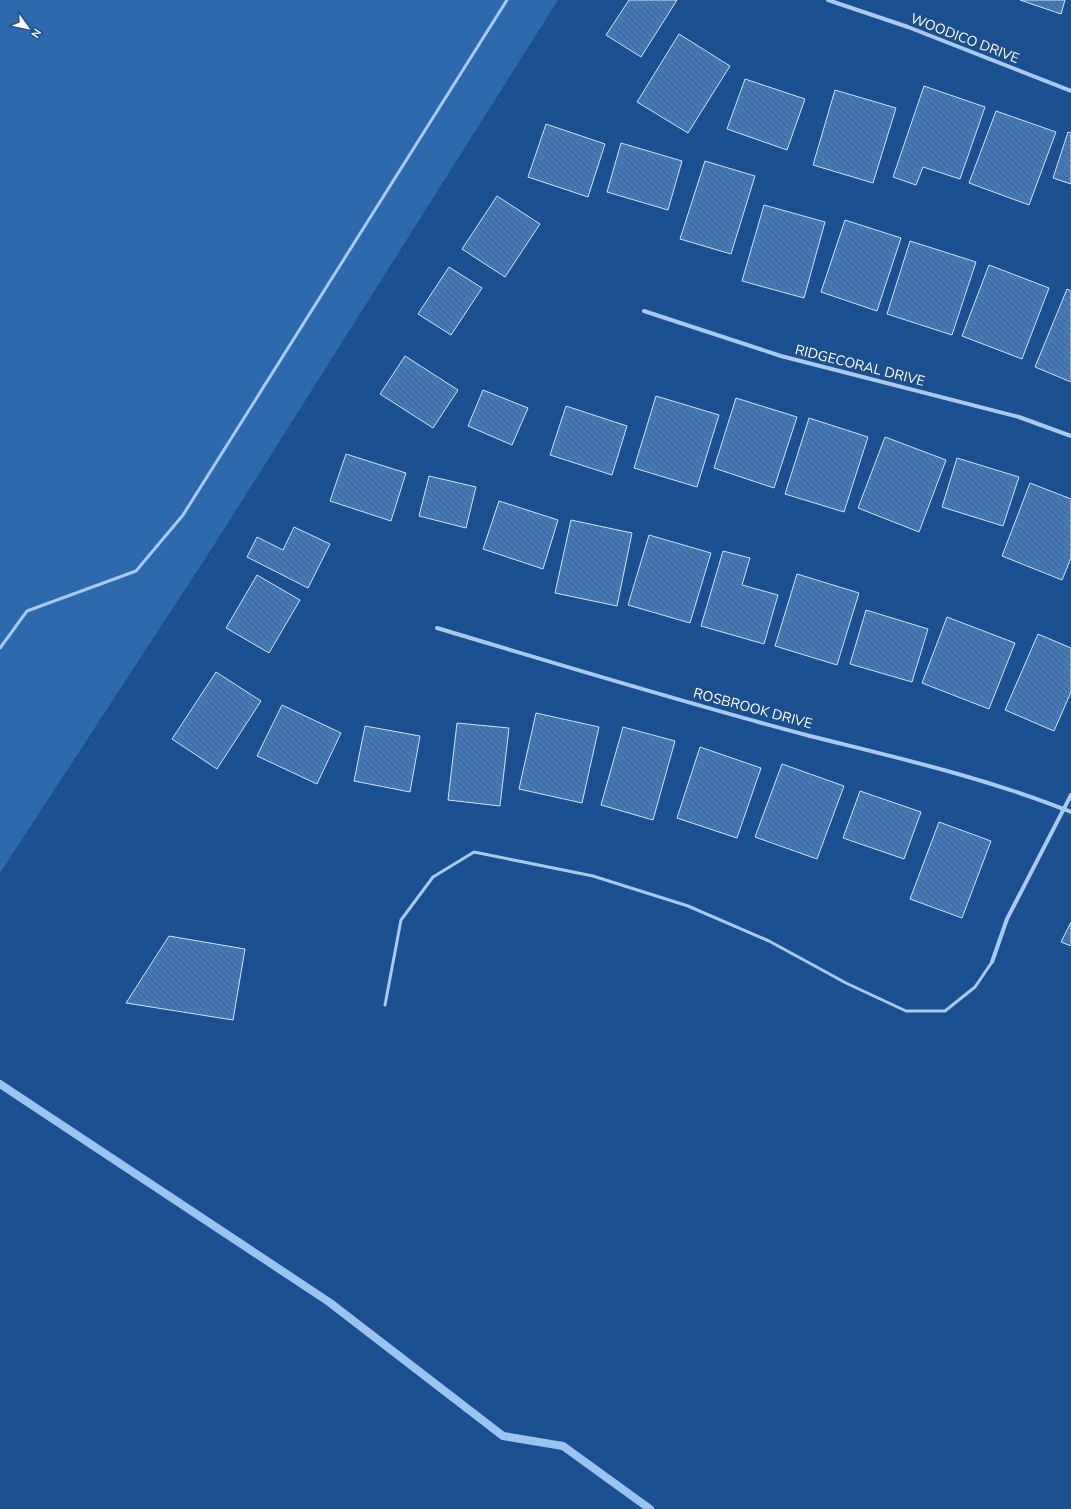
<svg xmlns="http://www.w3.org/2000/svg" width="1071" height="1509" font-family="'Nunito Sans',sans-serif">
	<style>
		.pitch { fill: #2e69ad }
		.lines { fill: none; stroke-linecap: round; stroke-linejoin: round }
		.stream { stroke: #9cc4f0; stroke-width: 8 }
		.building { fill: url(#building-back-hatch); stroke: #cfe3fa }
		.service { stroke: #a9c9ee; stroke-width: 3 }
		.minor { stroke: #a9c9ee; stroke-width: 4 }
		.labels { text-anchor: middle; stroke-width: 3; stroke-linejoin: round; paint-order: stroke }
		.street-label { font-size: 14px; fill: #fff; stroke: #1b4f8f }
	</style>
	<defs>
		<pattern id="building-back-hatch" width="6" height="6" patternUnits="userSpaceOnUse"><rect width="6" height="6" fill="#4478b7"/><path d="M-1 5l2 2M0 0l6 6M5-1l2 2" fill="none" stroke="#486282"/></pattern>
	</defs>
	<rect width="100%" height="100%" fill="#1b4f8f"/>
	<path class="pitch" d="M0,0H558L214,545L0,873Z"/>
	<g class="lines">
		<path class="stream" d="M0,1084L329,1302L503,1436L563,1446L650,1509"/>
	</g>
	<g class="building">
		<path d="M629,0H677L641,57L606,35Z"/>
		<path d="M1020,0H1065L1061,14Z"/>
		<path d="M679,34L730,66L688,133L637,102Z"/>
		<path d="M745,79L805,99L787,150L727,129Z"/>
		<path d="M924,86L985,107L960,179L923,167L916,185L893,177Z"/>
		<path d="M835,90L896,108L873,183L813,165Z"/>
		<path d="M996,111L1056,132L1029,205L969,183Z"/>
		<path d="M546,124L605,144L588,197L528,177Z"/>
		<path d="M1068,132L1071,133V184L1053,178Z"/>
		<path d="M621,143L682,161L668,210L607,192Z"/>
		<path d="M705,161L755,176L731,254L680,239Z"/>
		<path d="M497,196L540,224L505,277L462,249Z"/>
		<path d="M764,205L825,222L804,298L742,281Z"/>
		<path d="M845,220L901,238L877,311L821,292Z"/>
		<path d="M910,241L976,262L952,335L887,314Z"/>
		<path d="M989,265L1049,288L1022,359L962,336Z"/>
		<path d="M449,267L482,288L451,335L418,314Z"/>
		<path d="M1067,289L1071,291V382L1035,367Z"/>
		<path d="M405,356L458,390L433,428L380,394Z"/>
		<path d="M483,390L528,408L512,445L468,426Z"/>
		<path d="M656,396L719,415L697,487L634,468Z"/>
		<path d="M736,398L797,417L774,488L714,468Z"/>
		<path d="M566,406L627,426L612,475L550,455Z"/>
		<path d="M809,418L868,437L844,512L785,494Z"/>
		<path d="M885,437L946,460L919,532L858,508Z"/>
		<path d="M346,454L406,473L391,521L330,501Z"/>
		<path d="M957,458L1019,477L1003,526L942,507Z"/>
		<path d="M429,476L476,487L466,528L419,516Z"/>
		<path d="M1030,483L1071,499V558L1062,580L1002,556Z"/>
		<path d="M499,501L558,520L543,569L483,549Z"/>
		<path d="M571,520L632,533L617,606L555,593Z"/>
		<path d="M294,527L330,544L308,588L247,557L257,537L283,550Z"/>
		<path d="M649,535L711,553L690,623L628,605Z"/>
		<path d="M723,551L750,558L742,585L778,595L764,644L701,626Z"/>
		<path d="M797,574L859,593L837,665L775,646Z"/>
		<path d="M257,575L300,600L269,653L226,628Z"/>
		<path d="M866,610L928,629L912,682L850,664Z"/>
		<path d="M947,617L1015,643L989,709L922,683Z"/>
		<path d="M1038,634L1071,648V692L1054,731L1005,710Z"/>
		<path d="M216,672L261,701L217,769L172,739Z"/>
		<path d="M282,705L341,733L317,784L257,756Z"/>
		<path d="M536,713L599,727L582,803L519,789Z"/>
		<path d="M457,723L509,728L500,806L448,800Z"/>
		<path d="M365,726L420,736L410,792L354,781Z"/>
		<path d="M623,727L675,741L653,820L601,805Z"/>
		<path d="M700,747L761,768L737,838L677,818Z"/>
		<path d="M782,764L844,786L817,859L755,837Z"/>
		<path d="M860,791L921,812L904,859L843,838Z"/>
		<path d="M939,822L991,841L962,918L910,899Z"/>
		<path d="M1071,922V946L1061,942Z"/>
		<path d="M169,936L245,949L233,1020L126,1003Z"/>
	</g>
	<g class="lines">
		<g class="service">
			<path d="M0,648L27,611L136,571L183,515L507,0"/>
			<path d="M385,1005L401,920L433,877L474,852L593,876L688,906L769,941L846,983L906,1011H945L975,987L992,962"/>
		</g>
		<g class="minor">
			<path d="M828,0L908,27L1071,91"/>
			<path d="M644,311L781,356L1019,417L1071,436"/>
			<path d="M437,628C561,665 685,703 810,736C898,758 987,778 1071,812"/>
			<path d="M992,962L1007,919L1071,795"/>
		</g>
	</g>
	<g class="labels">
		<g class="street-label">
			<text transform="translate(965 38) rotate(21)" y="5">WOODICO DRIVE</text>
			<text transform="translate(860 365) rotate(14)" y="5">RIDGECORAL DRIVE</text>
			<text transform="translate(753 708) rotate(15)" y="5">ROSBROOK DRIVE</text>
		</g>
	</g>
	<g transform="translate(28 28) rotate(123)" stroke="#1b4f8f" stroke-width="3" paint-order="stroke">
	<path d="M0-3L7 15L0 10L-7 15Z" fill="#ffffff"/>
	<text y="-6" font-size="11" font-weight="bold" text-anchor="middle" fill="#ffffff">N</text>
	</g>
</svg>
